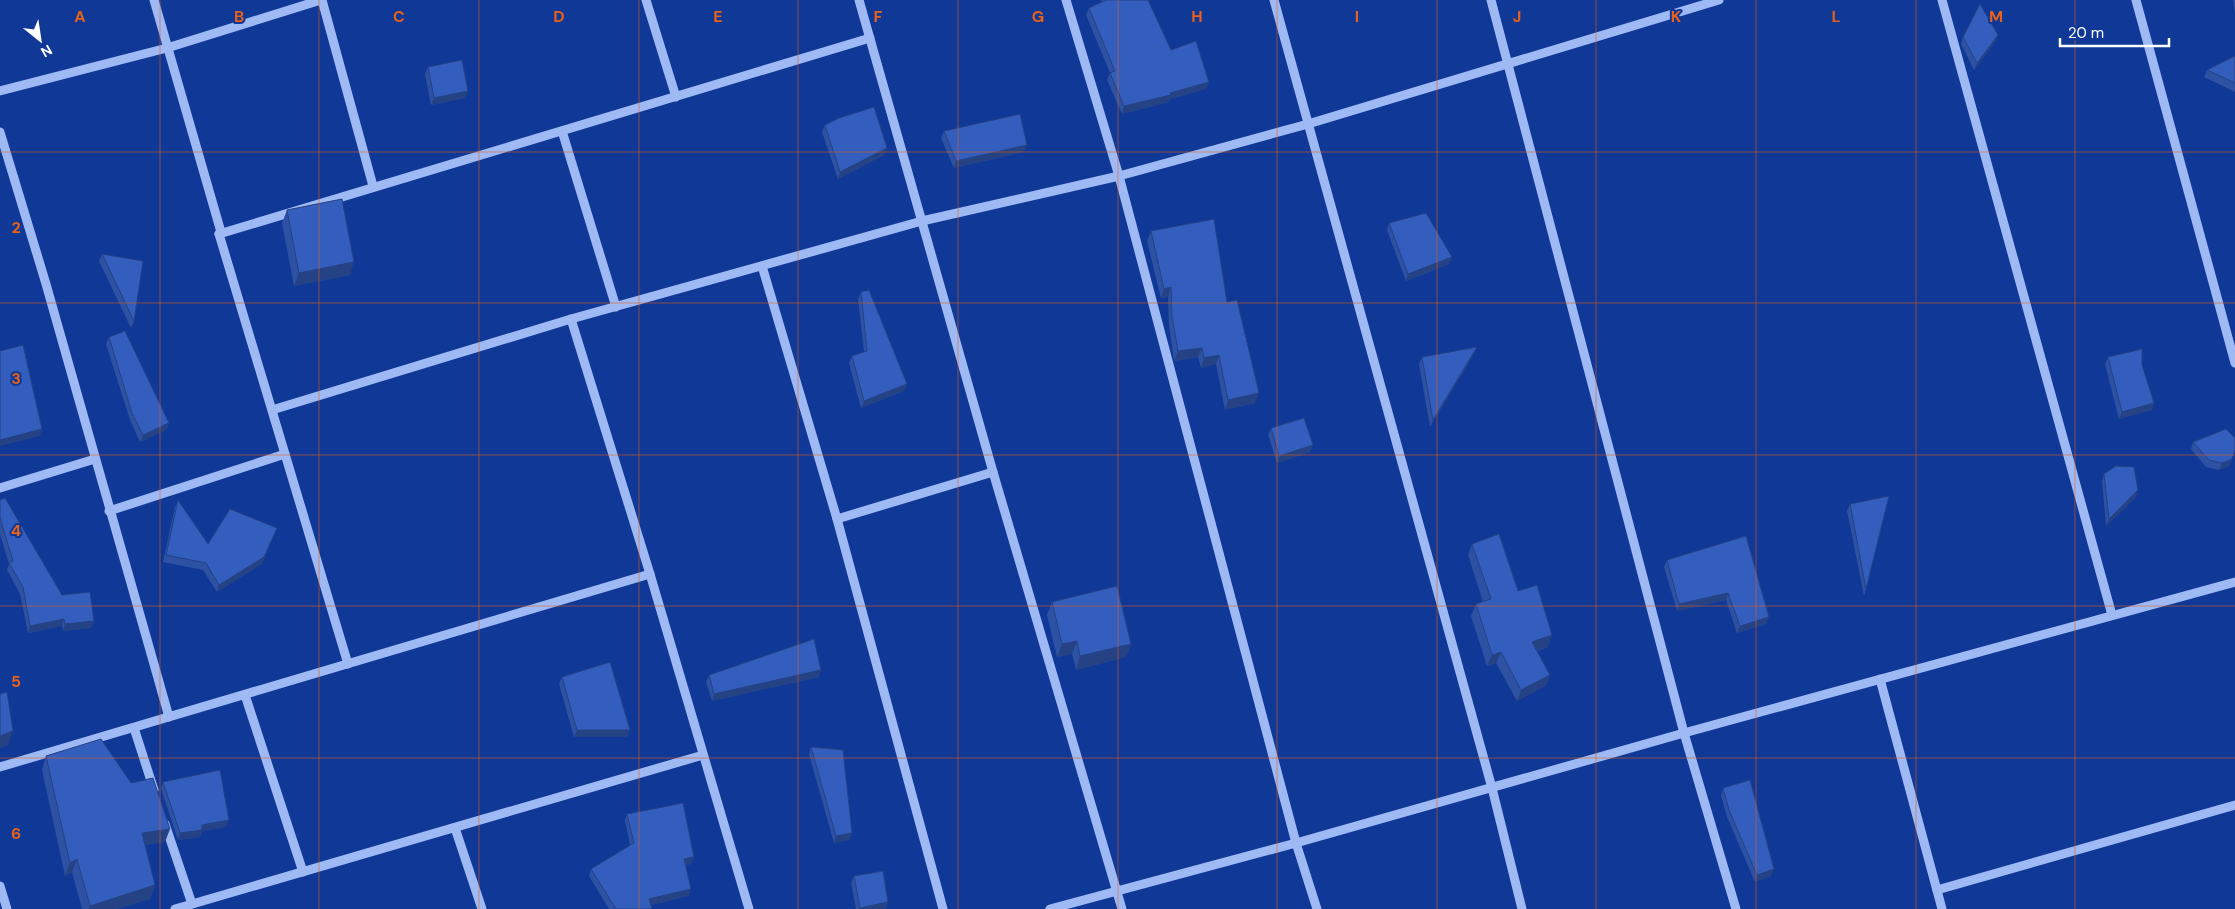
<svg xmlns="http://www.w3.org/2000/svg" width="2235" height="909" font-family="'DM Sans',sans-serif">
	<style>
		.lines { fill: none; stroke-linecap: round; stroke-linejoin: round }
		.minor { stroke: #9eb9f4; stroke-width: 9 }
		.wall { fill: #2d51a3 }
		.shaded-wall { fill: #244284 }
		.building { fill: #345ebd; stroke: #244284 }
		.grid { fill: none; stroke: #e96118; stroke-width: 1; stroke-opacity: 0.55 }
		.grid-label { font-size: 16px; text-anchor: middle; font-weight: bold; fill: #e96118; stroke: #103896; stroke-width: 4; stroke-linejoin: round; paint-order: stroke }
	</style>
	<rect width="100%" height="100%" fill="#103896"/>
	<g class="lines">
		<g class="minor">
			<path d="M154,0L221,232L219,234L348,664"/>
			<path d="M322,0L373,186"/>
			<path d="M646,0L676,97"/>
			<path d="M859,0L993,472L1122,909"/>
			<path d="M1066,0L1119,176L1296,843L1317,909"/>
			<path d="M1274,0L1492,788L1522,909"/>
			<path d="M1491,0L1684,733L1736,909"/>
			<path d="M1942,0L2112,615"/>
			<path d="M2136,0L2235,363"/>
			<path d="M0,91L167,48L321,0"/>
			<path d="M562,131L616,307"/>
			<path d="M0,132L46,284L169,717"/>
			<path d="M219,234L870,38"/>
			<path d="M762,266L837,519L943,909"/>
			<path d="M571,319L650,574L749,909"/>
			<path d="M272,410L571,319L922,221L1119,176L1308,124L1719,0"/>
			<path d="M0,488L95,459"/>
			<path d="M109,511L285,454"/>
			<path d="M837,519L993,472"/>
			<path d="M1880,679L1942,909"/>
			<path d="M245,695L303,872"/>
			<path d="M134,728L154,790"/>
			<path d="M0,767L650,574"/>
			<path d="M165,824L192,904"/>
			<path d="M455,828L482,909"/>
			<path d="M0,886L7,909"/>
			<path d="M1937,890L2235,805"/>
			<path d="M175,909L703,755"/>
			<path d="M1050,909L1296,843L1684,733L2235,582"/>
		</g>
	</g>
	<g class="wall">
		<path d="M1101,0H1148L1171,50L1209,82L1206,89L1170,99L1169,102L1122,114L1107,80L1110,73L1086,15L1089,8L1102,2Z"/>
		<path d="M2233,0H2235V13Z"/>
		<path d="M1998,35L1995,42L1974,70L1961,44L1963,37Z"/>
		<path d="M2235,56V92L2204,77L2207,70Z"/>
		<path d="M428,67L465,98L431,105L425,74Z"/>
		<path d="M825,125L884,155L838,179L822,132Z"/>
		<path d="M944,131L1024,152L954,168L941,138Z"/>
		<path d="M287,210L350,275L294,286L282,223Z"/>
		<path d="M1389,223L1452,257L1449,264L1406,281L1387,230Z"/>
		<path d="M1151,231L1227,302L1255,403L1225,410L1216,364L1201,368L1198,357L1174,361L1169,325L1168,297L1161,298L1147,241Z"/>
		<path d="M102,254L134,321L131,328L99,261Z"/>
		<path d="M861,292L907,384L904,391L861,408L849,363L852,356L864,352L858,299Z"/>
		<path d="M109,337L169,423L166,430L140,442L130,420L106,344Z"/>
		<path d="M1474,354L1430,427L1419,364L1422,357Z"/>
		<path d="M2108,357L2142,365L2154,403L2152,410L2119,419L2105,364Z"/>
		<path d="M1271,428L1313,445L1310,452L1277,463L1268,435Z"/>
		<path d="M2193,442L2235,450L2229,466L2219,470L2206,467L2191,449Z"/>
		<path d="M2104,474L2136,497L2106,526L2102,481Z"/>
		<path d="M0,500L62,595L94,621L91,628L63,631L62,626L28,633L20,594L7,570L9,564L0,534Z"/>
		<path d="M178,500L208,544L277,528L262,564L217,592L203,570L163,562L175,507Z"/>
		<path d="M1850,504L1866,589L1864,596L1847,511Z"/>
		<path d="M1746,536L1766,624L1737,633L1726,600L1677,611L1664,567L1667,560Z"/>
		<path d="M1472,544L1518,591L1548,647L1537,651L1550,675L1545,686L1517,701L1496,663L1487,666L1471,616L1476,604L1483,602L1468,555Z"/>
		<path d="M1052,602L1131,644L1126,657L1076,670L1072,654L1057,657L1047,615Z"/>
		<path d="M709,675L819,677L712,701L706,682Z"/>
		<path d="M562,677L627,737H574L559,684Z"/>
		<path d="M811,747L852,833L849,840L834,843L809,754Z"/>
		<path d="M46,756L165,842L145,845L155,885L150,899L117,909H82L72,872L65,876L42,770Z"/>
		<path d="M163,782L226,827L202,831L200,837L178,840L161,789Z"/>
		<path d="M1723,788L1771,876L1755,882L1727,817L1721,795Z"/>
		<path d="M627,814L694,857L691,864L686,865L689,896L651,905L652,909H609L589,876L591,869L630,845L625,821Z"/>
		<path d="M854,876L886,909H856L851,883Z"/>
	</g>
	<g class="shaded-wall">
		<path d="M1998,35L1995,42L1974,70L1977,63Z"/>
		<path d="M1209,82L1206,89L1170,99L1169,102L1122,114L1124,106Z"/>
		<path d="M468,91L465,98L431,105L434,98Z"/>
		<path d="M1027,145L1024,152L954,168L956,161Z"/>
		<path d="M887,148L884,155L838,179L840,172Z"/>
		<path d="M1452,257L1449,264L1406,281L1408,274Z"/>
		<path d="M354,262L350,275L294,286L299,273Z"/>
		<path d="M1171,287L1168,297L1161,298L1164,289Z"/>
		<path d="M1477,347L1474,354L1430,427L1433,420Z"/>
		<path d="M1202,348L1198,357L1174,361L1178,351Z"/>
		<path d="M1219,355L1216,364L1201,368L1204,358Z"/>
		<path d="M907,384L904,391L861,408L864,401Z"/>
		<path d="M1259,393L1255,403L1225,410L1228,400Z"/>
		<path d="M2154,403L2152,410L2119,419L2122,412Z"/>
		<path d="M169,423L166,430L140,442L143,435Z"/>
		<path d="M42,429L40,436L0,446V440Z"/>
		<path d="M1313,445L1310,452L1277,463L1279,456Z"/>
		<path d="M2232,459L2229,466L2219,470L2222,463Z"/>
		<path d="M2138,490L2136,497L2106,526L2109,519Z"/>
		<path d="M277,528L262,564L217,592L219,585Z"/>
		<path d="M1728,593L1726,600L1677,611L1679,604Z"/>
		<path d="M1769,617L1766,624L1737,633L1740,626Z"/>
		<path d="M64,619L62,626L28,633L30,626Z"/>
		<path d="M94,621L91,628L63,631L65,624Z"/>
		<path d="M1552,635L1548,647L1528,653L1532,642Z"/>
		<path d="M1077,641L1072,654L1057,657L1062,644Z"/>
		<path d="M1131,644L1126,657L1076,670L1080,656Z"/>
		<path d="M1501,652L1496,663L1487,666L1492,655Z"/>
		<path d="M821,670L819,677L712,701L714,694Z"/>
		<path d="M1550,675L1545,686L1517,701L1521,690Z"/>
		<path d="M577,730H630L627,737H574Z"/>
		<path d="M13,731L8,745L0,748V736Z"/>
		<path d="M229,820L226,827L202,831L200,837L178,840L180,833L202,825Z"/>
		<path d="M170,829L165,842L137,846L142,833Z"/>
		<path d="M852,833L849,840L834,843L836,836Z"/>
		<path d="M694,857L691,864L682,866L684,859Z"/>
		<path d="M77,859L72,872L65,876L70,863Z"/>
		<path d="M1774,869L1771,876L1755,882L1757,875Z"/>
		<path d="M155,885L150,899L117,909H88L90,906Z"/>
		<path d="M691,889L689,896L647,906L649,899Z"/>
		<path d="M888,902L886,909H859L860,908Z"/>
	</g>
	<g class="building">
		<path d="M1106,0H1148L1171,50L1196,41L1209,82L1170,93L1171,95L1124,106L1110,73L1115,71L1089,8Z"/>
		<path d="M1980,4L1998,35L1977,63L1963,37Z"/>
		<path d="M2235,56V83L2207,70Z"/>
		<path d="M462,60L468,91L434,98L428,67Z"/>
		<path d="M874,107L887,148L840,172L825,125L839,118Z"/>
		<path d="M1020,114L1027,145L956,161L944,131Z"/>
		<path d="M342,199L354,262L299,273L287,210Z"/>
		<path d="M1426,213L1452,257L1408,274L1389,223Z"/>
		<path d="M1214,219L1227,302L1237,300L1259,393L1228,400L1219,355L1204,358L1202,348L1178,351L1172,316L1171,287L1164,289L1151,231Z"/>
		<path d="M102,254L143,261L134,321Z"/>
		<path d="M869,290L907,384L864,401L852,356L867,351L861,292Z"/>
		<path d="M125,331L169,423L143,435L132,413L109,337Z"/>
		<path d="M23,345L42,429L0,440V351Z"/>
		<path d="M1477,347L1433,420L1422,357Z"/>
		<path d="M2142,349V365L2154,403L2122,412L2108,357Z"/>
		<path d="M1304,418L1313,445L1279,456L1271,428Z"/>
		<path d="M2226,429L2235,438V450L2232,459L2222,463L2209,460L2193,442Z"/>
		<path d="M2116,466L2134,467L2138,490L2109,519L2104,474Z"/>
		<path d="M1889,496L1866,589L1850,504Z"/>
		<path d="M5,498L62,595L90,592L94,621L65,624L64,619L30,626L23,587L9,563L13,561L0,518V500Z"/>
		<path d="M178,500L208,544L230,509L277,528L264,557L219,585L206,563L166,555Z"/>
		<path d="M1499,534L1518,591L1537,585L1552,635L1532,642L1550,675L1521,690L1501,652L1492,655L1476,604L1491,599L1472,544Z"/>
		<path d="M1746,536L1769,617L1740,626L1728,593L1679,604L1667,560Z"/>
		<path d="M1117,586L1131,644L1080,656L1077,641L1062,644L1052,602Z"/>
		<path d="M814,639L821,670L714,694L709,675Z"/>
		<path d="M610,662L630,730H577L562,677Z"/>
		<path d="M7,692L13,731L0,736V694Z"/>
		<path d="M101,739L131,783L153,778L170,829L142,833L155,885L90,906L77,859L70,863L46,756Z"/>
		<path d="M811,747L843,750L852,833L836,836Z"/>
		<path d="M220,770L229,820L202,825V830L180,833L163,782Z"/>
		<path d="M1750,780L1774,869L1757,875L1729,810L1723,788Z"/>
		<path d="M683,803L694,857L684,859L691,889L649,899L652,909H616L591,869L634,843L627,814Z"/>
		<path d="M883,871L888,902L860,908L854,876Z"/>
	</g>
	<path class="grid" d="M160,0V909M319,0V909M479,0V909M639,0V909M798,0V909M958,0V909M1118,0V909M1277,0V909M1437,0V909M1596,0V909M1756,0V909M1916,0V909M2075,0V909M0,152H2235M0,303H2235M0,455H2235M0,606H2235M0,758H2235"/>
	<g class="grid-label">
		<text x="80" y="22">A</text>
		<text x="239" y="22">B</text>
		<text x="399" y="22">C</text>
		<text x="559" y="22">D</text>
		<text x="718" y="22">E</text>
		<text x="878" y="22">F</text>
		<text x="1038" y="22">G</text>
		<text x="1197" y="22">H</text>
		<text x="1357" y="22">I</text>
		<text x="1517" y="22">J</text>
		<text x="1676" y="22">K</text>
		<text x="1836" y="22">L</text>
		<text x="1996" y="22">M</text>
		<text x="16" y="233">2</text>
		<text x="16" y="384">3</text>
		<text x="16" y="536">4</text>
		<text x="16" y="687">5</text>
		<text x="16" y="839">6</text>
	</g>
	<g transform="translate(40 40) rotate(150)" stroke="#103896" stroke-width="4" paint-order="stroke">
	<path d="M0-4L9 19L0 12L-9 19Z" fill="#ffffff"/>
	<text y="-8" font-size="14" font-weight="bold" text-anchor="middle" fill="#ffffff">N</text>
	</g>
	<path d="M2060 38v8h109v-8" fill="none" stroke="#ffffff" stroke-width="2.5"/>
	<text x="2068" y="38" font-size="15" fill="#ffffff" stroke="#103896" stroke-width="4" paint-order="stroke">20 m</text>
</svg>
